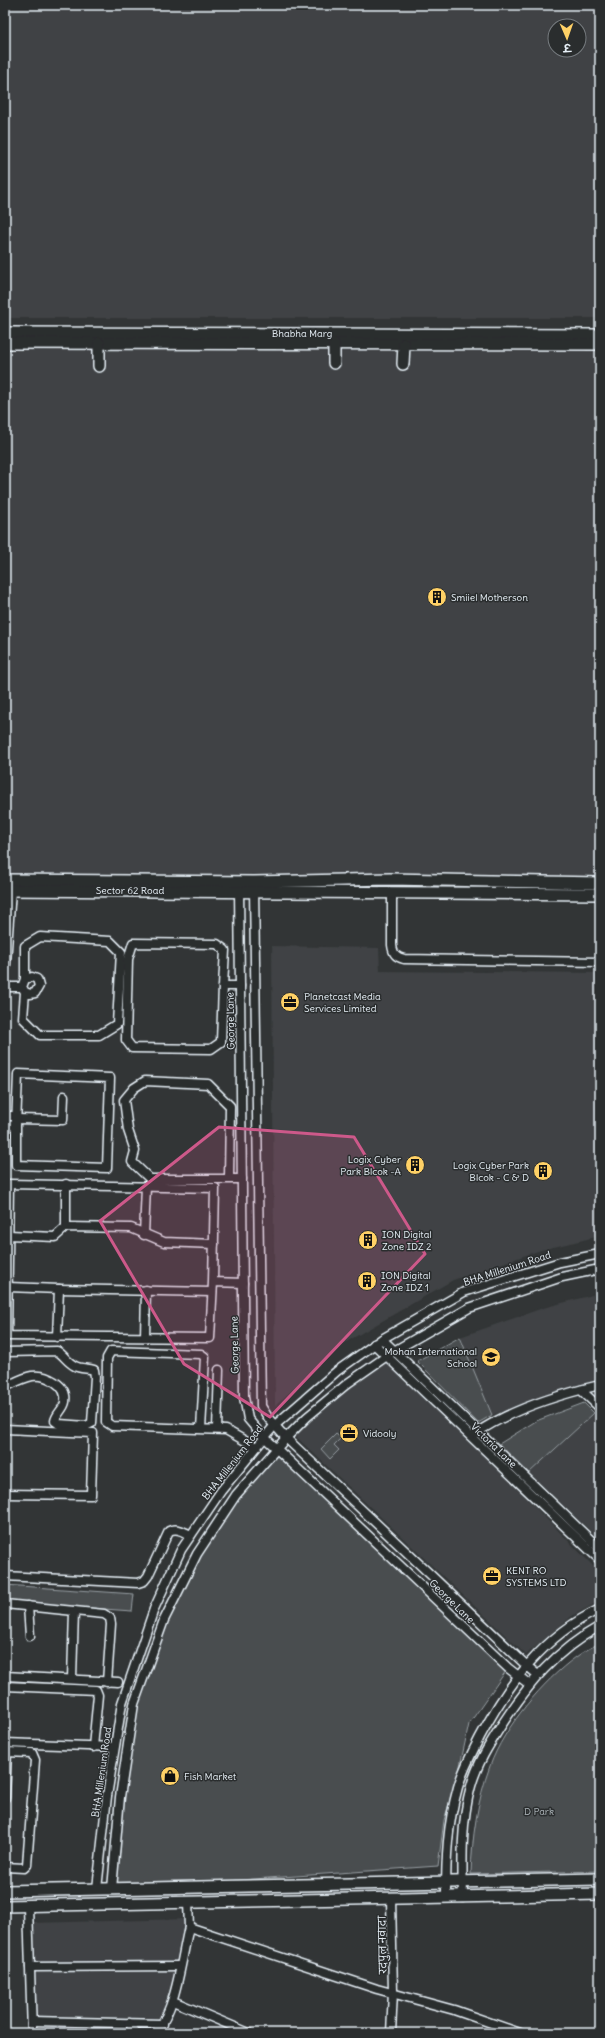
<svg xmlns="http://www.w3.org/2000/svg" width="605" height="2038" font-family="Delius,'Playpen Sans Deva',sans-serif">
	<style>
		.built { fill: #3f4244; fill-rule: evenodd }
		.green { fill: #494d4f; stroke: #989fa4 }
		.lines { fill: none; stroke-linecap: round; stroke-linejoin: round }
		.street-casing { stroke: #e8f1f8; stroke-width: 11 }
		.secondary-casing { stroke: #e8f1f8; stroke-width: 14 }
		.street { stroke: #2a2d2e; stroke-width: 8 }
		.secondary { stroke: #2a2d2e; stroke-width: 11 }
		.marked { fill: #cd598a; fill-opacity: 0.2; stroke: #cd598a; stroke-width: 3; stroke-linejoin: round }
		.labels { text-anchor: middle; stroke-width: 3; stroke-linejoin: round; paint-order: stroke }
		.street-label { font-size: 10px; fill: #e8f1f8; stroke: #2a2d2e }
		.poi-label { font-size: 10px; fill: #e8f1f8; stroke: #2a2d2e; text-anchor: start }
		.park-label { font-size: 10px; fill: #b0b8bd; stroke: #2a2d2e }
	</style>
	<rect width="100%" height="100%" fill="#323536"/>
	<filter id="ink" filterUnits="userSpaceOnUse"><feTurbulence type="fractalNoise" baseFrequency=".025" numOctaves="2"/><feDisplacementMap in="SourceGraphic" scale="8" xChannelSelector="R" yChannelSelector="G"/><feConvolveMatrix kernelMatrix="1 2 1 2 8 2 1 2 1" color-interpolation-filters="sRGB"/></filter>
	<g filter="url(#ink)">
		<g class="built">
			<path d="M5,5H600V318H5ZM555,26H579V50H555Z"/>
			<path d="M5,331L600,335V886L5,879Z"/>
			<path d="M272,946L379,948L380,971L600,973V1236L541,1250L453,1280L341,1345L275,1406Z"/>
			<path d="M600,1293V1380L582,1384L492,1415L460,1337L543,1308Z"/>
			<path d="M382,1359L392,1362L600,1573V1601L572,1616L526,1655L291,1432Z"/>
			<path d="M594,1413L600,1419V1540L529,1473Z"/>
			<path d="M186,1919L189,1927L163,2024L32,2021L29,1923Z"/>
		</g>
		<g class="green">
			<path d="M460,1337L492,1415L478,1423L417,1361Z"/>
			<path d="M584,1403L594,1413L529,1473L499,1444L536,1421Z"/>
			<path d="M336,1434L341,1438L334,1445L339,1450L330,1459L321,1449Z"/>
			<path d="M277,1448L508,1668L469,1724L458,1775L444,1820L438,1866L112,1889L121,1792L138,1695L157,1641L191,1565L230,1504Z"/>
			<path d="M5,1585L134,1594L132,1611L5,1602Z"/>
			<path d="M600,1643V1871L471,1874C472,1838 477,1801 490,1766C504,1727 543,1681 576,1657C584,1651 592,1647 600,1643Z"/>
		</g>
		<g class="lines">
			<defs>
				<g id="street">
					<path d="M239,886L244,1397L248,1419L259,1432L508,1668L530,1685"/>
					<path d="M254,887L261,1406L269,1419L286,1438L527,1666L538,1675"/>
					<path d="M392,893V945C393,954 396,957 404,959L600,962"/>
					<path d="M5,978L11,890"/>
					<path d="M25,979L32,977L37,979L39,986L35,993L30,994L25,992L22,987L25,979V946L40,937L110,941L121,952L117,1024L99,1035H40L23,1018L25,992"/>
					<path d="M223,986L225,950L217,944L133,943L128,959L126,1040L132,1048L211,1049L221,1042L223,986H240"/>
					<path d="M5,987H22"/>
					<path d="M5,1116H16"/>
					<path d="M16,1119L63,1120L64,1096"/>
					<path d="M5,1125L16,1126L18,1074L110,1078L107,1168L16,1165V1126"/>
					<path d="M229,1179L230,1106L208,1084L145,1081L134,1088L124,1100L128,1130L135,1151L132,1162L150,1179H242"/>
					<path d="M66,1227V1184"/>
					<path d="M9,1235L55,1237L66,1227L131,1228L164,1242L214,1244"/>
					<path d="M144,1235L146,1186"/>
					<path d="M213,1282L215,1188L9,1184L7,1336L210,1338L213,1282L243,1283"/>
					<path d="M8,1287L59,1289L212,1292"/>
					<path d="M57,1337L59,1289"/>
					<path d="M145,1337L146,1290"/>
					<path d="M382,1339L600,1549"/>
					<path d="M374,1344L600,1560"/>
					<path d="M5,1352L57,1351C64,1355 67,1362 75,1366C80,1369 88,1368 94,1370L95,1377L92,1423L86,1426L59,1424L55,1421C56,1414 64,1409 65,1402C68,1385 46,1374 32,1376C22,1378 14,1383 5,1387"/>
					<path d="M581,1390L600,1408"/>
					<path d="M5,1429L93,1433L91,1495L5,1494"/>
					<path d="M201,1429L205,1357L201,1354L111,1351L107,1358L106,1422L112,1426L226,1430L256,1447"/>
					<path d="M217,1429L219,1370"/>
					<path d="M475,1434C511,1409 557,1395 600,1385"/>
					<path d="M5,1576L138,1583L144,1581L148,1576L169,1531C177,1527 184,1532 191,1535"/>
					<path d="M5,1604L104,1614L110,1618L111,1624L107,1682"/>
					<path d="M28,1606L30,1636"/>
					<path d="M5,1676L118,1682"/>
					<path d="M72,1679L74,1611"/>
					<path d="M5,1686L96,1690L98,1695L93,1747"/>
					<path d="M5,1743L114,1747"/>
					<path d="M5,1752L32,1753L35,1760L27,1865L24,1868L5,1867"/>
					<path d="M5,1798L7,1752"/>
					<path d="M97,1889L107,1796L122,1703L154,1609L181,1550L221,1491L274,1426L337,1371L382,1339L464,1292L560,1262L600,1254"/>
					<path d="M112,1889L120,1797L134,1704L164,1620L197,1554L236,1495L286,1438L307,1417L348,1383L394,1351L469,1308L562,1277L600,1269"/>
					<path d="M391,1898L393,1992L391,2033"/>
					<path d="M446,1898C446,1858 447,1826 458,1787C463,1769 472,1753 480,1737C508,1684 544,1635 600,1609"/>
					<path d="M463,1898C462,1861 461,1821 471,1786C477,1764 489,1745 501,1726C529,1683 555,1651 600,1626"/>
					<path d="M188,1902L189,1927L377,1989L454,2010L520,2033"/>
					<path d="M28,1906L32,2033"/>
					<path d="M30,1967L180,1966"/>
					<path d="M173,2001L249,2033"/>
					<path d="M32,2021L163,2024"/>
					<path d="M129,2023L136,2033"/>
					<path d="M156,2033C177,2006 181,1960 189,1927"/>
				</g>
				<g id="secondary">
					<path d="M5,333L600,335"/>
					<path d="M5,343L600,344"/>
					<path d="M99,343V366"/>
					<path d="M334,344V363"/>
					<path d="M403,364L404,344"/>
					<path d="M5,880L254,882L390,879L600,883"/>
					<path d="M5,890L600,894"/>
					<path d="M5,1891L600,1879"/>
					<path d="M5,1906L600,1894"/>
				</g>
			</defs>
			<use href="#street" class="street-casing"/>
			<use href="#secondary" class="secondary-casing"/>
			<use href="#street" class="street"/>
			<use href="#secondary" class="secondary"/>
		</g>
	</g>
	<path class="marked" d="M219,1127L354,1137L425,1254L270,1417L184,1364L100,1221Z"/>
	<defs>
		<symbol id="building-disc" viewBox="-11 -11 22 22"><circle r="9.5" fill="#ffd166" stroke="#2a2d2e"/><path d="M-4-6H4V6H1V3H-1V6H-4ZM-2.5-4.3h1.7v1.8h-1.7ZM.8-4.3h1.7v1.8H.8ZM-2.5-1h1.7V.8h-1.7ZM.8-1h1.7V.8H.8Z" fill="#111"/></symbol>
		<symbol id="office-disc" viewBox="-11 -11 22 22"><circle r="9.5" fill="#ffd166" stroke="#2a2d2e"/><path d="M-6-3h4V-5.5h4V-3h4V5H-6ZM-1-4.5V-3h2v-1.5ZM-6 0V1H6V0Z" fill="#111"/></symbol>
		<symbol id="school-disc" viewBox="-11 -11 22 22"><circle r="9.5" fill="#ffd166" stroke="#2a2d2e"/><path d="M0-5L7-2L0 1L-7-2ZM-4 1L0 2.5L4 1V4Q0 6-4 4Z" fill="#111"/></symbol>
		<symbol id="shop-disc" viewBox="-11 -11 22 22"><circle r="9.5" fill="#ffd166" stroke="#2a2d2e"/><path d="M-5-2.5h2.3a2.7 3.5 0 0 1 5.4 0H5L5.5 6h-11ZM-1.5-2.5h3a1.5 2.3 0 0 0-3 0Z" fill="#111"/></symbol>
	</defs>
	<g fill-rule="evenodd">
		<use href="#building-disc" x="426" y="586" width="22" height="22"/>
		<use href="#office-disc" x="279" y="991" width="22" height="22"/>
		<use href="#building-disc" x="404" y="1154" width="22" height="22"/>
		<use href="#building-disc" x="532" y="1160" width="22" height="22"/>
		<use href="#building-disc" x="357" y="1229" width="22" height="22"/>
		<use href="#building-disc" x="356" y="1270" width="22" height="22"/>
		<use href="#school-disc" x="480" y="1346" width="22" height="22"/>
		<use href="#office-disc" x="338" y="1422" width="22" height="22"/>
		<use href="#office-disc" x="481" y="1565" width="22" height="22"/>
		<use href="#shop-disc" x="159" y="1765" width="22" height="22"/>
	</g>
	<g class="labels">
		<g class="street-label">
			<text x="302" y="337">Bhabha Marg</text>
			<text x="130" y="894">Sector 62 Road</text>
			<text transform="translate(230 1021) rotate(-91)" y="4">George Lane</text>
			<text transform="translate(507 1268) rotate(-18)" y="4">BHA Millenium Road</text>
			<text transform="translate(234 1345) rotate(-91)" y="4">George Lane</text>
			<text transform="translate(494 1445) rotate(44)" y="4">Victoria Lane</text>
			<text transform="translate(232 1462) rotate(-52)" y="4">BHA Millenium Road</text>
			<text transform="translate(452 1601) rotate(44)" y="4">George Lane</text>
			<text transform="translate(101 1772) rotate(-82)" y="4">BHA Millenium Road</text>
			<text transform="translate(382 1945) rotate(-91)" y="4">रदपुल नवादा</text>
		</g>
		<g class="poi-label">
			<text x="451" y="601">Smiiel Motherson</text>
			<text x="304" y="1000">Planetcast Media<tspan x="304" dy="12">Services Limited</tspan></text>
			<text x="401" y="1163" text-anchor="end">Logix Cyber<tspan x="401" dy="12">Park Blcok -A</tspan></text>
			<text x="529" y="1169" text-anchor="end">Logix Cyber Park<tspan x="529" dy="12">Blcok - C &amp; D</tspan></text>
			<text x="382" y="1238">ION Digital<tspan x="382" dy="12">Zone IDZ 2</tspan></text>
			<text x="381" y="1279">ION Digital<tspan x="381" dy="12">Zone IDZ 1</tspan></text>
			<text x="477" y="1355" text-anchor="end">Mohan International<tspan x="477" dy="12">School</tspan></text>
			<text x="363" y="1437">Vidooly</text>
			<text x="506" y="1574">KENT RO<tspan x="506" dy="12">SYSTEMS LTD</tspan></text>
			<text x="184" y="1780">Fish Market</text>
		</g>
		<g class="park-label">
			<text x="539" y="1815">D Park</text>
		</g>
	</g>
	<rect width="605" height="2038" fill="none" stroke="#2a2d2e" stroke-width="20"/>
	<rect x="10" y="10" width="585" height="2018" fill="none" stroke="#e8f1f8" stroke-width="1.5" filter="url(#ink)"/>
	<g transform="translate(567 38) rotate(178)"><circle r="19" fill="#2a2d2e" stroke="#767b7f"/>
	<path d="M0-3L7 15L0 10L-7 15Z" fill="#ffd166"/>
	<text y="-6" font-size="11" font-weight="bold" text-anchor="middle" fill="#e8f1f8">उ</text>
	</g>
</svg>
